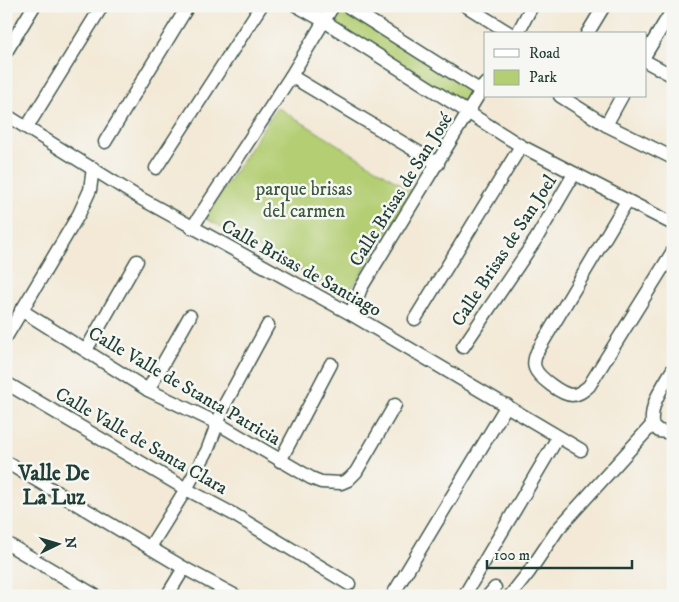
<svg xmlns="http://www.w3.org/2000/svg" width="679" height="602" font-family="'IM FELL DW Pica',serif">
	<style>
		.green { fill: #b4ce73; stroke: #6a8654 }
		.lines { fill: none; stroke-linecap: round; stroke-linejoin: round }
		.minor-casing { stroke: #3f574c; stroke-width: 15 }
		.minor { stroke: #fff; stroke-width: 12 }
		.labels { text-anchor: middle; stroke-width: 5; stroke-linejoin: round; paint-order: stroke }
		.park-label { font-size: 19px; fill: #3d5a41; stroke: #f6f6f2 }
		.street-label { font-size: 19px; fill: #1f3d34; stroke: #f6f6f2 }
		.quarter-label { font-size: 21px; font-weight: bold; fill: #1f3d34; stroke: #f6f6f2 }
	</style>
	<rect width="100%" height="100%" fill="#f6f6f2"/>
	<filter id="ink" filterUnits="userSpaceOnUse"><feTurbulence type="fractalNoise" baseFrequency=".02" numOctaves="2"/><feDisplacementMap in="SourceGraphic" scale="10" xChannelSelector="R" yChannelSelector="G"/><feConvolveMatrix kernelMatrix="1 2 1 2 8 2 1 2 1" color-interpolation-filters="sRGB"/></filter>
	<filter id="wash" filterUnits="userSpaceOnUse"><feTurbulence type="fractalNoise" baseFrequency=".0096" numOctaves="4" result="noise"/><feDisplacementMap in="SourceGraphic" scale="20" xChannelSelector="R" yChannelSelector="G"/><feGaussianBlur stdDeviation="1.12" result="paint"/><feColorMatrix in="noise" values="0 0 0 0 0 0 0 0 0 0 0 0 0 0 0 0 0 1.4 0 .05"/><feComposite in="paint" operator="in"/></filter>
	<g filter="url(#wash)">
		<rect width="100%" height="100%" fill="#f3e9d6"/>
		<g class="green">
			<path d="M341,7L475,89L466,105L332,23Z"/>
			<path d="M277,107L414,192L346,297L205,218Z"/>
		</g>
	</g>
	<g filter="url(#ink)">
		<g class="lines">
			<defs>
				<g id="minor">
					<path d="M297,6L324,21L521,146L673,224"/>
					<path d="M347,6L481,91"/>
					<path d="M466,6L511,34"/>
					<path d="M517,34L532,6"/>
					<path d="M587,34L604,6"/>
					<path d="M6,52L34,6"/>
					<path d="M645,55L673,9"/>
					<path d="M645,61L673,76"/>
					<path d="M291,76L438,164"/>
					<path d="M560,96L606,125L673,158"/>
					<path d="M6,115L138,197L351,314L581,450"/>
					<path d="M606,125L622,96"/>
					<path d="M27,127L102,6"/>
					<path d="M105,142L188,6"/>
					<path d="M156,168L261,6"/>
					<path d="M627,201L537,352C535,357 533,363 535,368C538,377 562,395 572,395C579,395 584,390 589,386L673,251"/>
					<path d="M192,228L291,76L333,6"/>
					<path d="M21,310L148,390L217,423L311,478L321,482L341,483L348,480L356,472L395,405"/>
					<path d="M351,314L361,288L485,84"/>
					<path d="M415,319L521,146"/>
					<path d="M6,337L79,214L90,190L93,168"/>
					<path d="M463,347L536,239L574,174"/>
					<path d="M86,350L137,261"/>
					<path d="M673,369C662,388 650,403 652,425L659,431L673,433"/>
					<path d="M6,383L186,489L233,514L349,584"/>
					<path d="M148,390L190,316"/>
					<path d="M280,461L331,364"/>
					<path d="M6,462L184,568L236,596"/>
					<path d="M6,543L96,596"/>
					<path d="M150,547L186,489L207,451L225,404L268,325"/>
					<path d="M167,596L184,568"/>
					<path d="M392,596L507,405"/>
					<path d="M464,596L558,437"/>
					<path d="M488,596L495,588"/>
					<path d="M510,596L529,572L558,529L652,425"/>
				</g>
			</defs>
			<use href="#minor" class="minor-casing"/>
			<use href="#minor" class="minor"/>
		</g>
	</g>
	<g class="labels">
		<g class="park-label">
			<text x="304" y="195">parque brisas<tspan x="304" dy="22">del carmen</tspan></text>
		</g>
		<g class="street-label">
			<text transform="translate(400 189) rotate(-58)" y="7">Calle Brisas de San José</text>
			<text transform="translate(503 250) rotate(-57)" y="7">Calle Brisas de San Joel</text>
			<text transform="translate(302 267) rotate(29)" y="7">Calle Brisas de Santiago</text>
			<text transform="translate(185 385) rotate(30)" y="7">Calle Valle de Stanta Patricia</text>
			<text transform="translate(142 440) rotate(30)" y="7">Calle Valle de Santa Clara</text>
		</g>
		<g class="quarter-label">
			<text x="54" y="480">Valle De<tspan x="54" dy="24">La Luz</tspan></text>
		</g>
	</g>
	<rect width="679" height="602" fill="none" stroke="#f6f6f2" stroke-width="25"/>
	<rect x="484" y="32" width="162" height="65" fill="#f6f6f2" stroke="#a0aca6"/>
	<rect x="494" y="49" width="25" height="8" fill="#ffffff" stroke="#a0aca6"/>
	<text x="529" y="58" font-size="15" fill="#1f3d34">Road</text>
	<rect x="494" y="70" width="25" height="15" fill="#b4ce73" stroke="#a0aca6"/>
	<text x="529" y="82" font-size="15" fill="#1f3d34">Park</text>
	<g transform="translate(58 544) rotate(85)" stroke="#f6f6f2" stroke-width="4" paint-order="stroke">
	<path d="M0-4L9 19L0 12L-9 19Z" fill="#1f3d34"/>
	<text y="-8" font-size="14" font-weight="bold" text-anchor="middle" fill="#1f3d34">N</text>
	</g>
	<path d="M487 560v8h145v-8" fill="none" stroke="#1f3d34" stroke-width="2.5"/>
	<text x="494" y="560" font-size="15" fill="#1f3d34" stroke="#f6f6f2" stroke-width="4" paint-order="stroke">100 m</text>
</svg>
